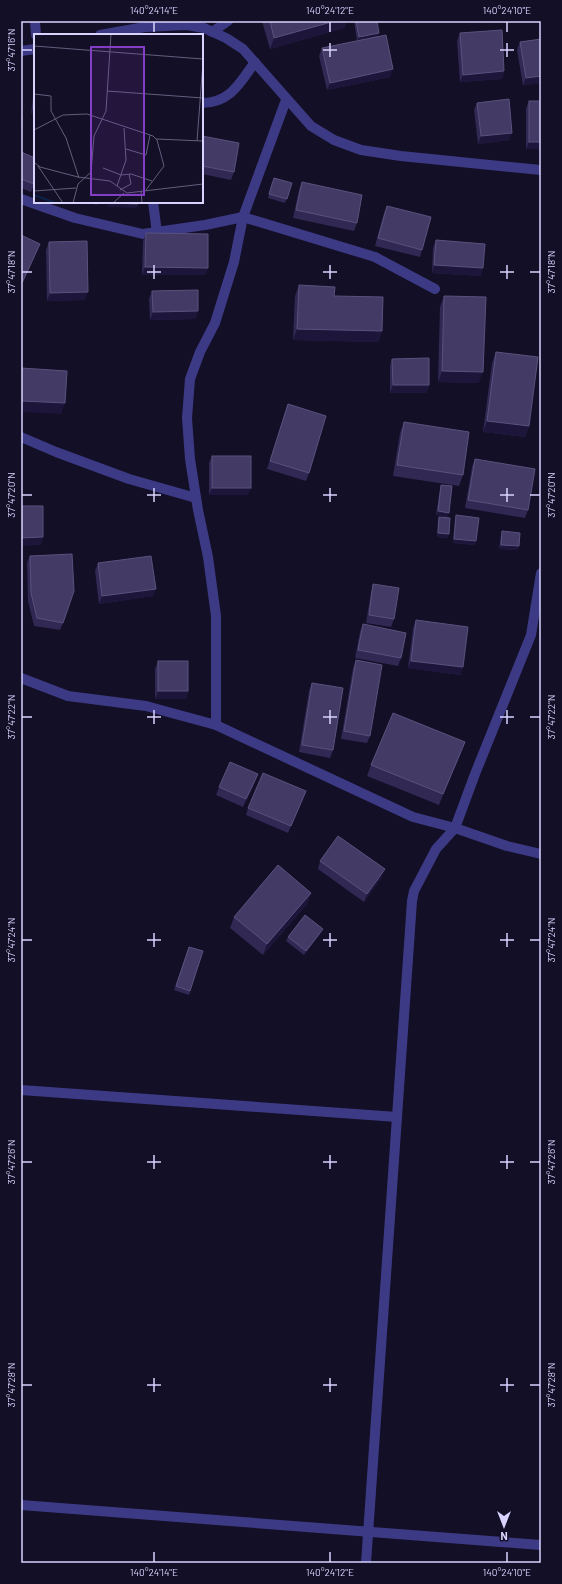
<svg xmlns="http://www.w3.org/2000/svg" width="562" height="1584" font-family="Barlow,sans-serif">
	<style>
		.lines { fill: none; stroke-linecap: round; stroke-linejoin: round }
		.minor { stroke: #3d3a85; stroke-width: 10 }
		.wall { fill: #312854 }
		.shaded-wall { fill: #1d163a }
		.building { fill: #433a66; stroke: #5a527e }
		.ticks { fill: none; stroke: #d9d4ff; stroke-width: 1.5 }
		.inset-river { fill: none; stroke: #0c2248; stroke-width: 2 }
		.inset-road { fill: none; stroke: #625e7d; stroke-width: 1 }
		.view { fill: #843dc5; fill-opacity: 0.15; stroke: #843dc5; stroke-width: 2 }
		.inset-edge { fill: none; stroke: #d9d4ff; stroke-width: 2 }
		.neatline { fill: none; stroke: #d9d4ff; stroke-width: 1.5 }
		.ticks-label { font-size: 10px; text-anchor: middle; fill: #d9d4ff }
	</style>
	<rect width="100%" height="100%" fill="#130f26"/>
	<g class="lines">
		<g class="minor">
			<path d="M35,21L36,35"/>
			<path d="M212,32L228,21"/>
			<path d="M100,35L145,27L187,25L204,28L226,38L243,49L311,126L334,140L361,150L401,156L541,170"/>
			<path d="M21,51L35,49"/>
			<path d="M202,103C230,103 240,83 255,62"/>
			<path d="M21,199L75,218L143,234L205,225L243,217L375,257L435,289"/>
			<path d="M153,202L157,233"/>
			<path d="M21,437L56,452L129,479L196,498"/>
			<path d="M21,678L68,696L146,706L216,725L413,817L455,828L507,846L541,854"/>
			<path d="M216,725V616L208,557L198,510L190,459L187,418L190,379L200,352L215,323L234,262L243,217L286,100"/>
			<path d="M21,1090L397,1117"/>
			<path d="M21,1505L541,1545"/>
			<path d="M366,1563L412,901L414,891L436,849L455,828L475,774L531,635L541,573"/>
		</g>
	</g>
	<g class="wall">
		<path d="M262,21H347L344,28L270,49Z"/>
		<path d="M354,21H377L378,36L390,77L327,90L319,56L322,48L357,41Z"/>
		<path d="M460,33L504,71L502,79L460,82L457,41Z"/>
		<path d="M541,39L523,86L517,50L520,42Z"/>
		<path d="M35,79V114H31Z"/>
		<path d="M529,101L541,149H526V108Z"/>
		<path d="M477,103L509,140L478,144L474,110Z"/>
		<path d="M202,136L234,172L231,180L202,174Z"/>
		<path d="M21,152L35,158V183L31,192L21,188Z"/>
		<path d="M272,182L292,183L285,203L268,198Z"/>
		<path d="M302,182L357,223L354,231L293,218L299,190Z"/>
		<path d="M86,202H98L97,205Z"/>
		<path d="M387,206L422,250L420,257L375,246L384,213Z"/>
		<path d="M146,233L208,268L205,275H142L143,241Z"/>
		<path d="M436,240L481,276L432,273L433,248Z"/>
		<path d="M49,242L85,300L47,301L46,250Z"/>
		<path d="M299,285L334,296L382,331L378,342L293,340L295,296Z"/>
		<path d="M152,291L198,311L195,319L150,320L149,299Z"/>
		<path d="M444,296L479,383L438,382L440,307Z"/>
		<path d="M496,352L529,426L525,437L483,432L492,363Z"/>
		<path d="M392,359L429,385L426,393H390V366Z"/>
		<path d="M288,404L309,473L306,481L267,469Z"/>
		<path d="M404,422L463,475L459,486L393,476L400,433Z"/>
		<path d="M212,456L248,495H209V463Z"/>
		<path d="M475,459L528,510L525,518L465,508L472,467Z"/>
		<path d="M441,485L447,517L436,515L440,489Z"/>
		<path d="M456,515L475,545L453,543L455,519Z"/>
		<path d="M439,517L448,538L437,537L438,521Z"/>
		<path d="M502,531L519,546L517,550L499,549L501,535Z"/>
		<path d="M30,556L63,623L60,630L34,626L28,601L27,563Z"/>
		<path d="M98,563L153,596L99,604L95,571Z"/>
		<path d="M373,584L394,619L391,627L366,623L371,592Z"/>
		<path d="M416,620L463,667L460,675L408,668L413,628Z"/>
		<path d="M363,624L401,658L398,666L355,658L360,632Z"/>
		<path d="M356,660L370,736L367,743L341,739L353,668Z"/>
		<path d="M158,661L188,691L186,699H155V669Z"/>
		<path d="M312,683L333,750L330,758L299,752L309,691Z"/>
		<path d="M461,753L439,805L367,776L371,765Z"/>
		<path d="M255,782L243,807L216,795L219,787Z"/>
		<path d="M306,791L288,833L246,815L248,808Z"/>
		<path d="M320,861L382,877L364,902L318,869Z"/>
		<path d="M311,893L307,904L263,955L230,928L234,917Z"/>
		<path d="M321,933L304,955L286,941L288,937Z"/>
		<path d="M189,947L203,951L189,995L174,990Z"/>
	</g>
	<g class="shaded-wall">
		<path d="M335,21H347L344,28L270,49L274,38Z"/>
		<path d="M379,33L378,37L357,41L359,37Z"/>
		<path d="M393,69L390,77L327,90L330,83Z"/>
		<path d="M504,71L502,79L460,82L463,75Z"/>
		<path d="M541,76V83L523,86L526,78Z"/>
		<path d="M34,106H35V114H31Z"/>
		<path d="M512,133L509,140L478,144L481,136Z"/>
		<path d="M529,142H541V149H526Z"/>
		<path d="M109,203L138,204L137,208L107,207Z"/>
		<path d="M40,244L37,252L21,286L22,283Z"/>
		<path d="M434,265L483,268L481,276L432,273Z"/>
		<path d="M145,267L208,268L205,275H142Z"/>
		<path d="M88,292L85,300L47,301L50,293Z"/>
		<path d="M198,311L195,319L150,320L153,312Z"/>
		<path d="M297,329L382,331L378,342L293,340Z"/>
		<path d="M442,371L483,372L479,383L438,382Z"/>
		<path d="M393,385H429L426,393H390Z"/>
		<path d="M21,401L65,403L61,414L21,412Z"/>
		<path d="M487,421L529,426L525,437L483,432Z"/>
		<path d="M212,488H251L248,495H209Z"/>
		<path d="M438,511L449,513L447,517L436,515Z"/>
		<path d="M438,533L449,534L448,538L437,537Z"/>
		<path d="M43,537L41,545L21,546V538Z"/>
		<path d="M454,539L476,541L475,545L453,543Z"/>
		<path d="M501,545L519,546L517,550L499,549Z"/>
		<path d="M156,589L153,596L99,604L102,596Z"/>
		<path d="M411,661L463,667L460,675L408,668Z"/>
		<path d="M158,691H188L186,699H155Z"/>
		<path d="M465,742L461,753L439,805L443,794Z"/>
		<path d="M258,774L255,782L243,807L246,799Z"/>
		<path d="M306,791L303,799L288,833Z"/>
		<path d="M385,869L382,877L364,902L367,894Z"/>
		<path d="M311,893L307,904L263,955L267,944Z"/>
		<path d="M323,929L321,933L304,955L306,951Z"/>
	</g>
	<g class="building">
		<path d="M270,21H335L274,38Z"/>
		<path d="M356,21H377L379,33L359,37Z"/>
		<path d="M502,30L504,71L463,75L460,33Z"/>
		<path d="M386,35L393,69L330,83L322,48Z"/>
		<path d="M541,39V76L526,78L520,42Z"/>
		<path d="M35,95V106H34Z"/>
		<path d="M509,99L512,133L481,136L477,103Z"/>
		<rect x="529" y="101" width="12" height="41"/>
		<path d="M21,117H22L21,140Z"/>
		<path d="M202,136L239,143L234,172L202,166Z"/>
		<path d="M21,152L35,158V183L34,184L21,179Z"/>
		<path d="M274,178L292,183L287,199L269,194Z"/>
		<path d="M302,182L362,195L357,223L296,210Z"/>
		<path d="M109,202H138V204L109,203Z"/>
		<path d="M387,206L431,217L422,250L378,238Z"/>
		<path d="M146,233L208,234V268L145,267Z"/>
		<path d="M21,235L40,244L22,283H21Z"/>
		<path d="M436,240L485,244L483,268L434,265Z"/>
		<path d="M87,241L88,292L50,293L49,242Z"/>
		<path d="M299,285L335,287L334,296L383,297L382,331L297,329Z"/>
		<path d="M198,290V311L153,312L152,291Z"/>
		<path d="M444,296L486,297L483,372L442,371Z"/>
		<path d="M496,352L538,357L529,426L487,421Z"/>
		<path d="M429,358V385H393L392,359Z"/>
		<path d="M21,368L67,371L65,403L21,401Z"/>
		<path d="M288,404L326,416L309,473L270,461Z"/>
		<path d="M404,422L469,432L463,475L397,465Z"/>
		<rect x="212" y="456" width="39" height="32"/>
		<path d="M475,459L535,469L528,510L468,500Z"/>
		<path d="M441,485L452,486L449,513L438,511Z"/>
		<path d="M21,506H43V537L21,538Z"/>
		<path d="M456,515L479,518L476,541L454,539Z"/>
		<path d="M439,517L450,518L449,534L438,533Z"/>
		<path d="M502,531L520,533L519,546L501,545Z"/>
		<path d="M72,554L74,591L63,623L37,618L31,593L30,556Z"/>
		<path d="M151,556L156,589L102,596L98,563Z"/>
		<path d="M373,584L399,588L394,619L369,615Z"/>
		<path d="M416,620L468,627L463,667L411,661Z"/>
		<path d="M363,624L406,633L401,658L358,650Z"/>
		<path d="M356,660L382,665L370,736L344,731Z"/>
		<rect x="158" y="661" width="30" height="30"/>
		<path d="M312,683L343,688L333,750L302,745Z"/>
		<path d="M393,713L465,742L443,794L371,765Z"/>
		<path d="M230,762L258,774L246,799L219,787Z"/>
		<path d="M263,773L306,791L291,826L248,808Z"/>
		<path d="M338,836L385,869L367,894L320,861Z"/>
		<path d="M278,865L311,893L267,944L234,917Z"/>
		<path d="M305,915L323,929L306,951L288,937Z"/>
		<path d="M189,947L203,951L190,991L176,986Z"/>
	</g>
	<path class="ticks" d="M154,22V32M330,22V32M507,22V32M330,43V57M507,43V57M22,50H32M323,50H337M500,50H514M154,265V279M330,265V279M507,265V279M22,272H32M147,272H161M323,272H337M500,272H514M530,272H540M154,488V502M330,488V502M507,488V502M22,495H32M147,495H161M323,495H337M500,495H514M530,495H540M154,710V724M330,710V724M507,710V724M22,717H32M147,717H161M323,717H337M500,717H514M530,717H540M154,933V947M330,933V947M507,933V947M22,940H32M147,940H161M323,940H337M500,940H514M530,940H540M154,1155V1169M330,1155V1169M507,1155V1169M22,1162H32M147,1162H161M323,1162H337M500,1162H514M530,1162H540M154,1378V1392M330,1378V1392M507,1378V1392M22,1385H32M147,1385H161M323,1385H337M500,1385H514M530,1385H540M154,1552V1562M330,1552V1562M507,1552V1562"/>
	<g transform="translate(34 34)">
		<rect width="169" height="169" fill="#130f26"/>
		<path class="inset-river" d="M0,161L22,169"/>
		<path class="inset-road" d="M0,12L169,25M73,57L169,64M0,60L17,62V77L32,104L45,144M0,96L29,81L53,80L119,102L123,106L130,132L112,156M122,105L169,107M163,107L169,28M92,115L112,121L116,101M0,128L6,133L44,143L76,147L93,159L169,150M4,132L29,169M69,134L87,141L97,140L118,147M83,152L92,126L90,94M86,156L97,150L95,140M0,157L42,154M107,157L108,169M39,169L44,150L57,138L60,102L72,77L77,0M79,169L90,159"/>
		<path class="view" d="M57,13H110V161H57Z"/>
		<rect width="169" height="169" class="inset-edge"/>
	</g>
	<rect width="562" height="1584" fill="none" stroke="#130f26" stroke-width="44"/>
	<g transform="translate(504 1526) rotate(180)" stroke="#130f26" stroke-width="3" paint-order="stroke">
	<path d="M0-3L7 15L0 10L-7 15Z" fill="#d9d4ff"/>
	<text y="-6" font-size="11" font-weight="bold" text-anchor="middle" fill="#d9d4ff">N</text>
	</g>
	<rect x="22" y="22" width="518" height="1540" class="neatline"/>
	<g class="ticks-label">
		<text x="154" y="14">140°24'14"E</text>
		<text x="330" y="14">140°24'12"E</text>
		<text x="507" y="14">140°24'10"E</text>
		<text transform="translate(11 50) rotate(-90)" y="4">37°47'16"N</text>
		<text transform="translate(551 272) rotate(-90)" y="4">37°47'18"N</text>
		<text transform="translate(11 272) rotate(-90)" y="4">37°47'18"N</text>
		<text transform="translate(551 495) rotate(-90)" y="4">37°47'20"N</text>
		<text transform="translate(11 495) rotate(-90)" y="4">37°47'20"N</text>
		<text transform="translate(11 717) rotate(-90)" y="4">37°47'22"N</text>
		<text transform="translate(551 717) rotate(-90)" y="4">37°47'22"N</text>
		<text transform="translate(11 940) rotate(-90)" y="4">37°47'24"N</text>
		<text transform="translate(551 940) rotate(-90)" y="4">37°47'24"N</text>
		<text transform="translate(551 1162) rotate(-90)" y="4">37°47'26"N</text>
		<text transform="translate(11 1162) rotate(-90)" y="4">37°47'26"N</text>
		<text transform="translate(11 1385) rotate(-90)" y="4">37°47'28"N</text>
		<text transform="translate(551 1385) rotate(-90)" y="4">37°47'28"N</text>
		<text x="154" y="1576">140°24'14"E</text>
		<text x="330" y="1576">140°24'12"E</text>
		<text x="507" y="1576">140°24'10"E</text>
	</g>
</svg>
